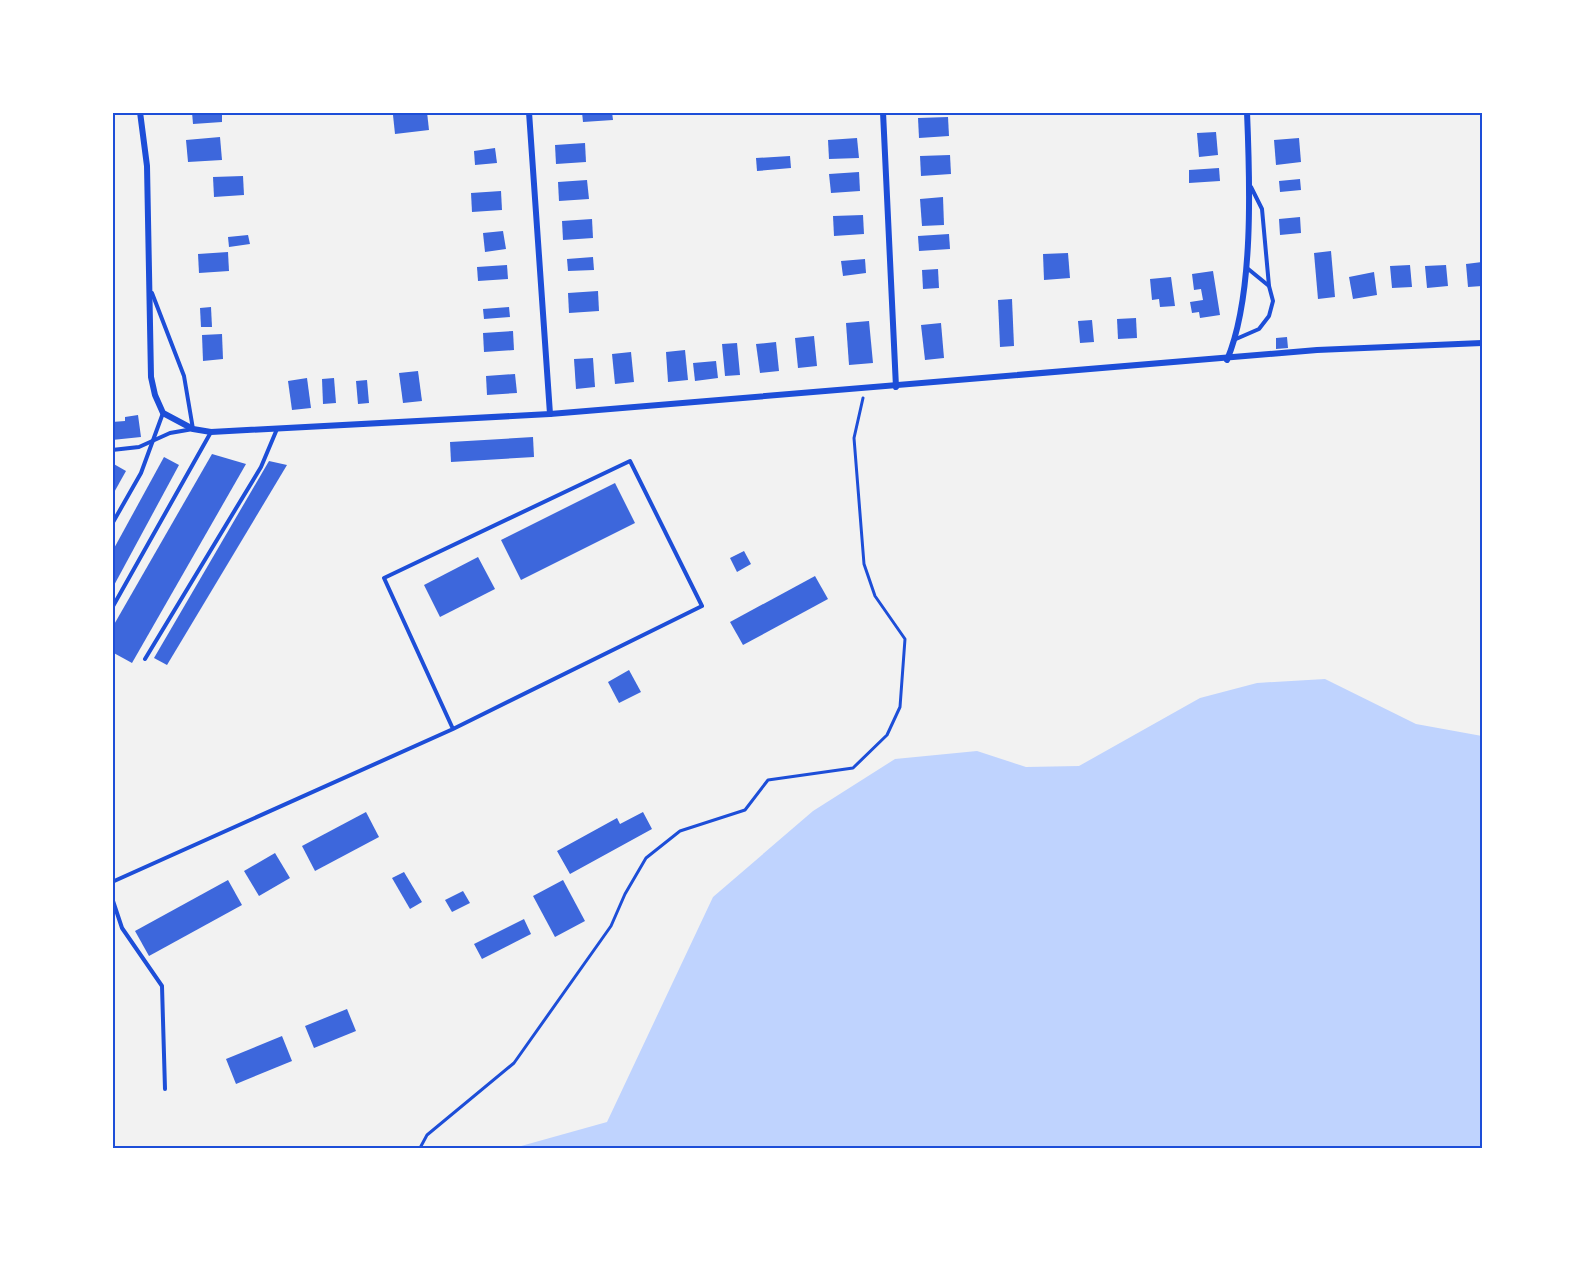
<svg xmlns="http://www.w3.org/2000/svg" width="1595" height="1261" font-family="Lato,sans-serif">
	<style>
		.water { fill: #bfd3fe }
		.building { fill: #3d67dc }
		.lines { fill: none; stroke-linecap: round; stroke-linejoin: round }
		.path { stroke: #1d4ed8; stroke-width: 3 }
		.service { stroke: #1d4ed8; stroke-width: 4 }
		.minor { stroke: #1d4ed8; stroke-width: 6 }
		.neatline { fill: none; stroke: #1d4ed8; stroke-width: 2 }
	</style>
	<rect width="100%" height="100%" fill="#f2f2f2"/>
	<path class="water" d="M1325,679L1416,724L1482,736V1148H514L607,1122L713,897L813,811L895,759L977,751L1026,767L1079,766L1200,698L1257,683Z"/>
	<g class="building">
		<path d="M192,112H222V122L193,124Z"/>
		<path d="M427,112L429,130L395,134L393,115Z"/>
		<path d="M582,112H612L613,120L583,122Z"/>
		<path d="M948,117L949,136L919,138L918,118Z"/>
		<path d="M1216,132L1218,155L1199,157L1197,133Z"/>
		<path d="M220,137L222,160L188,162L186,140Z"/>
		<path d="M857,138L859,158L829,159L828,140Z"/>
		<path d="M1299,138L1301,162L1276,165L1274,140Z"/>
		<path d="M585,143L586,162L556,164L555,145Z"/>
		<path d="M495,148L497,163L475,165L474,151Z"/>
		<path d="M950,155L951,174L921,176L920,156Z"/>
		<path d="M790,156L791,168L757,171L756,158Z"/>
		<path d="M1219,168L1220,181L1189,183V170Z"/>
		<path d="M859,172L860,191L831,193L829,174Z"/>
		<path d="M243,176L244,195L214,197L213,177Z"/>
		<path d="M1300,179L1301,190L1280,192L1279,181Z"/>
		<path d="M587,180L589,199L559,201L558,182Z"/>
		<path d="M501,191L502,210L472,212L471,193Z"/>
		<path d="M943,197L944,225L922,226L920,199Z"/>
		<path d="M863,215L864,234L834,236L833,216Z"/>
		<path d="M1300,217L1301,233L1280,235L1279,219Z"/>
		<path d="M592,219L593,238L563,240L562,221Z"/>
		<path d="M503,231L506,249L485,252L483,233Z"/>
		<path d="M949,234L950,249L919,251L918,236Z"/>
		<path d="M248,235L250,244L229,247L228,237Z"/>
		<path d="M1331,251L1335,297L1318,299L1314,253Z"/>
		<path d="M228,252L229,271L199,273L198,254Z"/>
		<path d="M1068,253L1070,278L1044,280L1043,254Z"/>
		<path d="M593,257L594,270L568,271L567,259Z"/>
		<path d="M865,259L866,273L843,276L841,261Z"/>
		<path d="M1482,262V286L1468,287L1466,264Z"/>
		<path d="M507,265L508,279L478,281L477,267Z"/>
		<path d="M1410,265L1412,287L1392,288L1390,266Z"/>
		<path d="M1446,265L1448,286L1427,288L1425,266Z"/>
		<path d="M938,269L939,288L923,289L922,270Z"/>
		<path d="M1213,271L1220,315L1200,318L1199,312L1192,313L1190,302L1203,300L1201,289L1194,290L1192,274Z"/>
		<path d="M1374,272L1377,295L1353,299L1349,277Z"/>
		<path d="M1171,277L1175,306L1160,307L1159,299L1152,300L1150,279Z"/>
		<path d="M598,291L599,311L569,313L568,293Z"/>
		<path d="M1012,299L1014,346L1000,347L998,300Z"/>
		<path d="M211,307L212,327H201L200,308Z"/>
		<path d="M509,307L510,317L484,319L483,309Z"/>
		<path d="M1136,318L1137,338L1118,339L1117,319Z"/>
		<path d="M1092,320L1094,342L1080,343L1078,321Z"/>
		<path d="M869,321L873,363L849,365L846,323Z"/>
		<path d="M941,323L944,358L925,360L921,325Z"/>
		<path d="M513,331L514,350L484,352L483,333Z"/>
		<path d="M222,334L223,359L203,361L202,335Z"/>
		<path d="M814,336L817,366L798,368L795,338Z"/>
		<path d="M1287,337L1288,348L1276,349V338Z"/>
		<path d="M776,342L779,371L760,373L756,344Z"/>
		<path d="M737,343L740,375L725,376L722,344Z"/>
		<path d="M685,350L688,380L668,382L666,352Z"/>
		<path d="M631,352L634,382L615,384L612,354Z"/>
		<path d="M593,358L595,387L576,389L574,359Z"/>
		<path d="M716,361L718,378L695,381L693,363Z"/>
		<path d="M418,371L422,401L403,403L399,373Z"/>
		<path d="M515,374L517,393L487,395L486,376Z"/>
		<path d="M307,378L311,408L292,410L288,381Z"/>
		<path d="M334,378L336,403L323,404L322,379Z"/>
		<path d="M367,380L369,403L358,404L356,381Z"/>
		<path d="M138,415L141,437L112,440V422L125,421V417Z"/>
		<path d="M533,437L534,457L451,462L450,442Z"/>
		<path d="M212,454L246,464L132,663L112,652V628Z"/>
		<path d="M164,457L179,465L112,589V552Z"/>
		<path d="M269,461L287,465L167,665L154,658Z"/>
		<path d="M112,463L126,471L112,496Z"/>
		<path d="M615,483L635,523L521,580L501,540Z"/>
		<path d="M744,551L751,564L737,572L730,558Z"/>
		<path d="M478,557L495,589L440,617L424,585Z"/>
		<path d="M815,576L828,599L743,645L730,622Z"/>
		<path d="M629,670L641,692L619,703L608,682Z"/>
		<path d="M366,812L379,837L315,871L302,846Z"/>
		<path d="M643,812L652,829L570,874L557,851L617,818L620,824Z"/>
		<path d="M275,853L290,878L259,896L244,871Z"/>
		<path d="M404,872L422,902L410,909L392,878Z"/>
		<path d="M228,880L242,905L149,956L135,931Z"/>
		<path d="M563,880L585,921L555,937L533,896Z"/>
		<path d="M463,891L470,903L452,912L445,900Z"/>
		<path d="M524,919L531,934L482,959L474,944Z"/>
		<path d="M347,1009L356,1031L314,1048L305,1026Z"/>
		<path d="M282,1036L292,1061L236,1084L226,1059Z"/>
	</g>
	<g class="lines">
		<path class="path" d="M420,1148L427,1135L514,1063L611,926L625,894L646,858L680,831L745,810L768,780L853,768L887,735L900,707L905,639L875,596L864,564L854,438L863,398"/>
		<g class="service">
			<path d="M1251,187L1262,209L1269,286"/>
			<path d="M1236,339L1259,329L1269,316L1273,301L1269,286L1247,268"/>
			<path d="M112,450L139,447L170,433L193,429L184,376L152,293"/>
			<path d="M112,524L141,473L163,413"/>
			<path d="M112,608L211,432"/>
			<path d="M145,659L261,467L277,429"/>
			<path d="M112,882L453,729L702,606L630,461L384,578L453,729"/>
			<path d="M112,898L122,928L162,986L165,1089"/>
		</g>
		<g class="minor">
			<path d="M140,112L147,166L151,377L155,395L163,413L193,429L211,432L550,414L1317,350L1482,343"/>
			<path d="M529,112L550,414"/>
			<path d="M883,112L896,387"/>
			<path d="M1227,360C1254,296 1250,182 1247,112"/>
		</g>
	</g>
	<rect width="1595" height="1261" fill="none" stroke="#ffffff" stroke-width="228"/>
	<rect x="114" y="114" width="1367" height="1033" class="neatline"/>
</svg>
